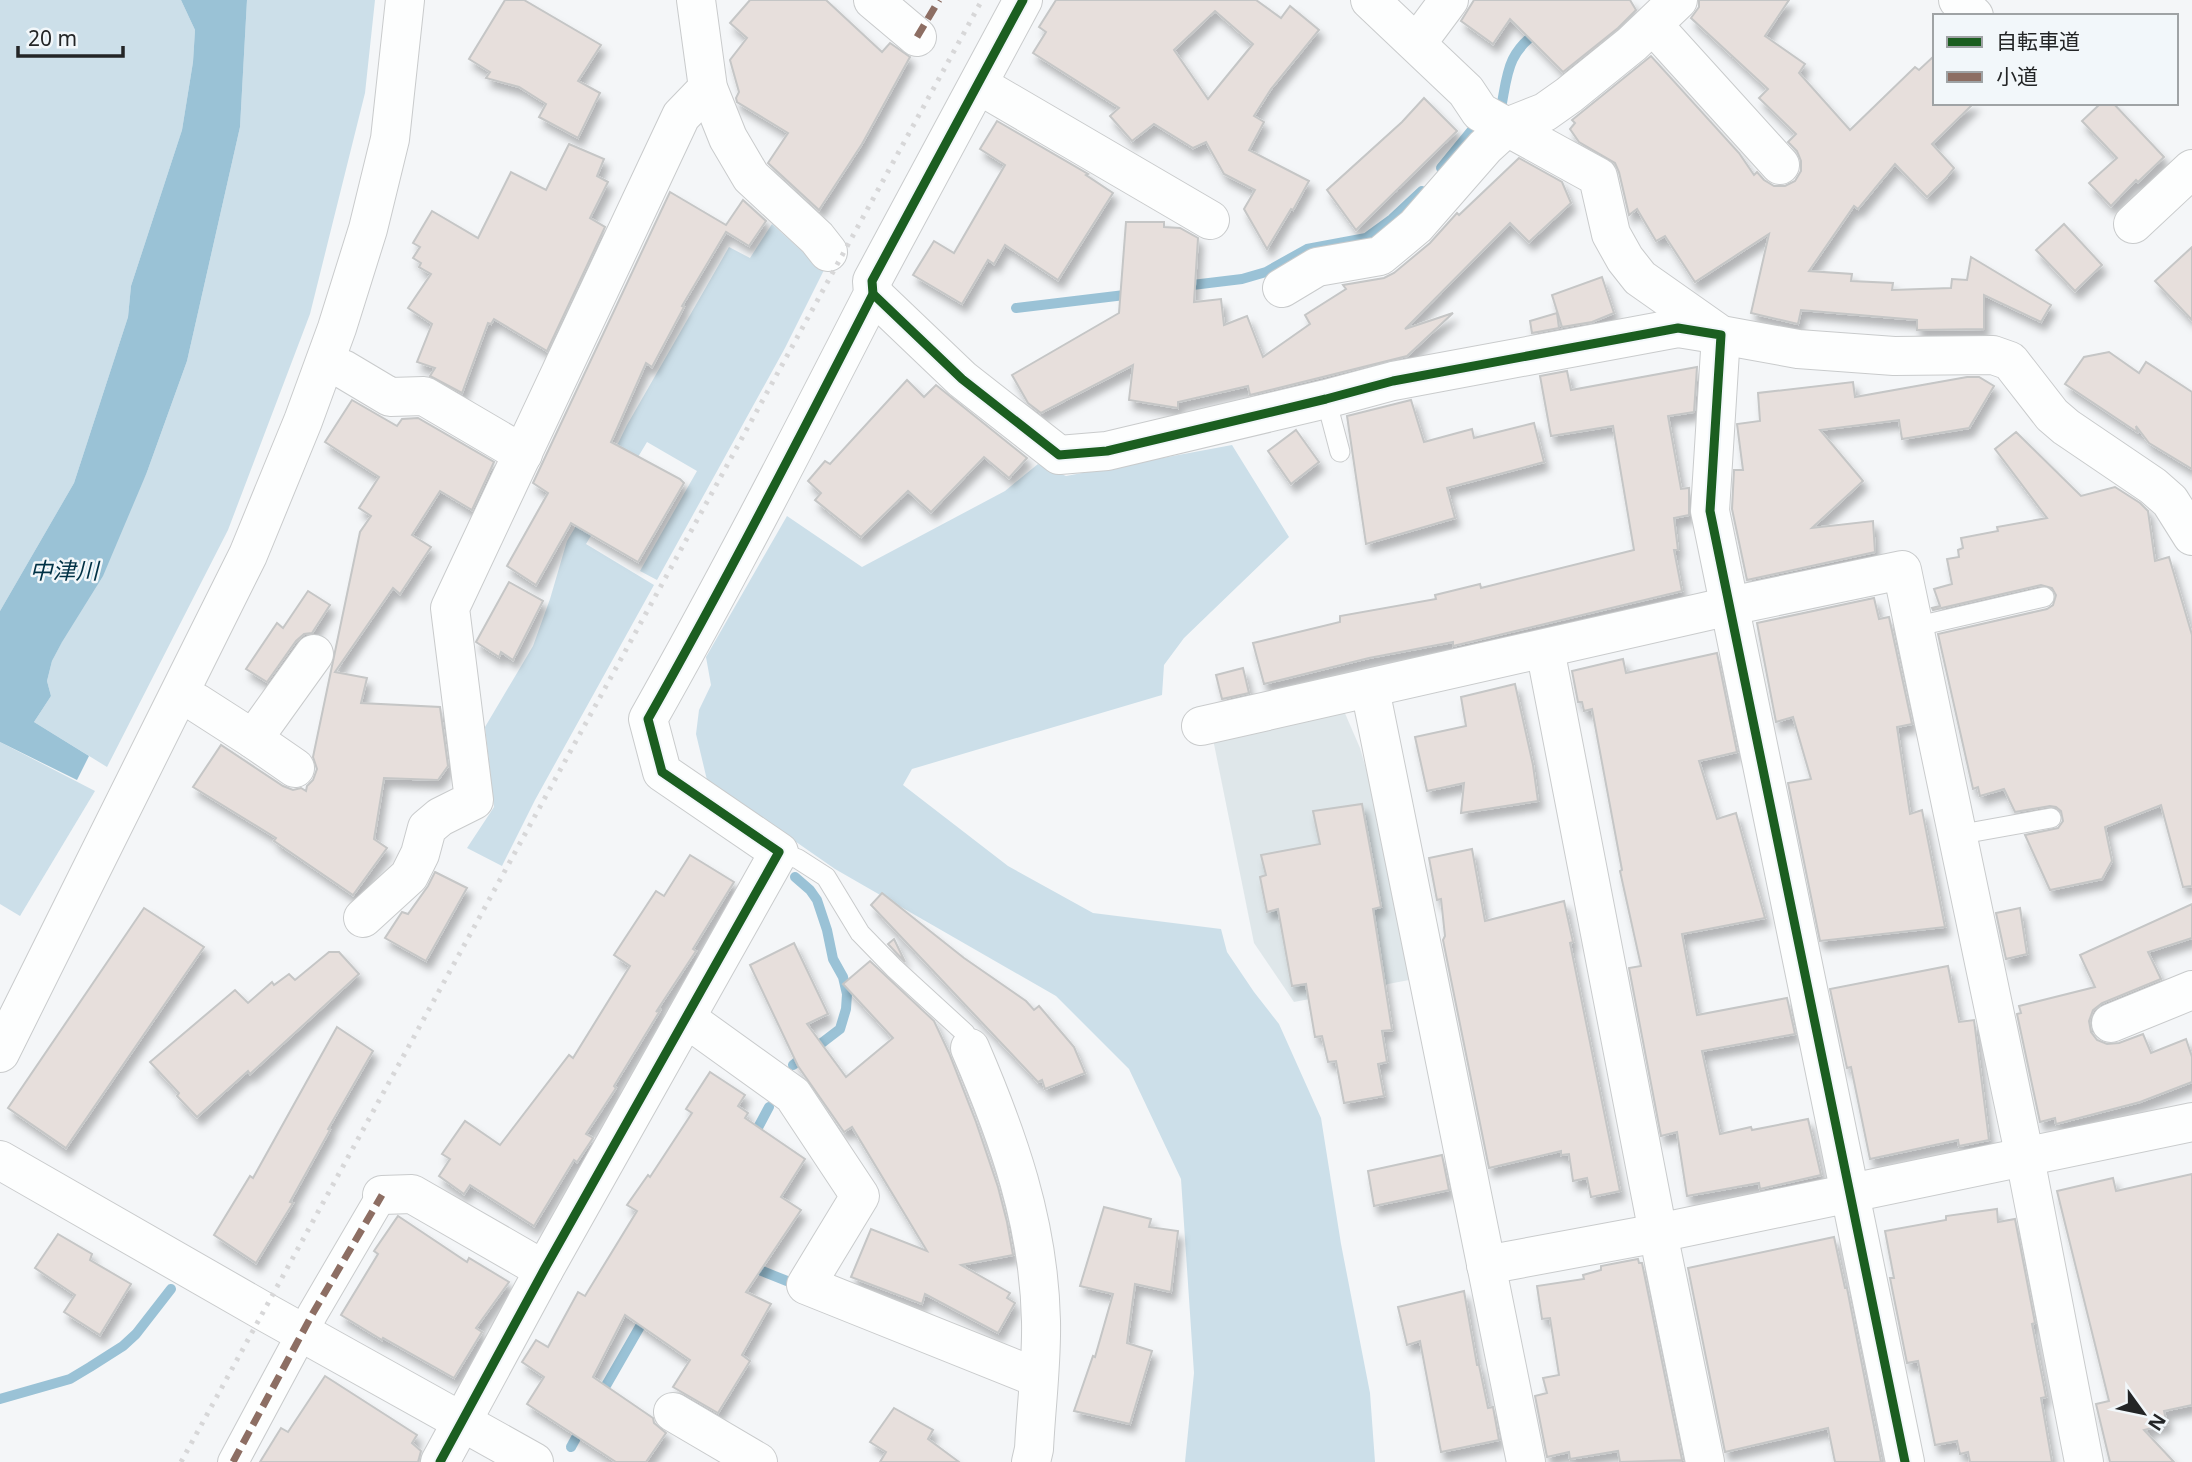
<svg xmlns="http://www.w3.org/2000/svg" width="2192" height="1462" font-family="'Noto Sans','Noto Sans JP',sans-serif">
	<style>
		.built { fill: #dfe7ea }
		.green { fill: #ccdfe9 }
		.water { fill: #9ac2d6 }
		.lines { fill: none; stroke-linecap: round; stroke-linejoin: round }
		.stream { stroke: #9ac2d6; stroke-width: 10 }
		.building { fill: #e7dfdc; stroke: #c5c6c6; stroke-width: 2; fill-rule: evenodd; filter: url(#shadow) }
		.service-casing { stroke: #c9cbcc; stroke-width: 21 }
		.pedestrian-casing { stroke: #c9cbcc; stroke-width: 32 }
		.minor-casing { stroke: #c9cbcc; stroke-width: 40 }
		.tertiary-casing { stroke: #c9cbcc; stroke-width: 40 }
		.service { stroke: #fdfefe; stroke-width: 19 }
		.pedestrian { stroke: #fdfefe; stroke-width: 30 }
		.minor { stroke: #fdfefe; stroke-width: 38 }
		.tertiary { stroke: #fdfefe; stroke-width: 38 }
		.rail { stroke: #d7d7d8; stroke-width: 5; stroke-dasharray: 3.5 7; stroke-linecap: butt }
		.quiet { stroke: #8d6e63; stroke-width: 7; stroke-dasharray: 14 7; stroke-linecap: butt }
		.cycleway-casing { stroke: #f2f7fa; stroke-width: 13 }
		.cycleway { stroke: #1b5e20; stroke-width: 9 }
		.labels { text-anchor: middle; stroke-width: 5; stroke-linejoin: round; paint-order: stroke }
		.water-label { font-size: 23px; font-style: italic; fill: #003145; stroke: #f2f7fa }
	</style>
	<defs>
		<filter id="shadow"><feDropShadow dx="4.5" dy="8" stdDeviation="3.5" flood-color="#0004"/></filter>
	</defs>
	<rect width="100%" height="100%" fill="#f4f6f8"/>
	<path class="built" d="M1344,711L1360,748L1376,803L1391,873L1409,980L1294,1002L1254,943L1213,739Z"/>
	<g class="green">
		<path d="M0,0H181L195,30L193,62L182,130L131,286L128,317L74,483L0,611Z"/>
		<path d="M247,0H375L365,93L310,314L228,530L107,767L34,722L51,696L47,681L52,661L147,472L187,361L240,127Z"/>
		<path d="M772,224L803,252L826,266L785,348L657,580L640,571L697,471L647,442L586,544L654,585L535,800L502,866L467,848L494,807L485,727L533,646L550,599L567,541L585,511L627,425L729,247L750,258Z"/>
		<path d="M1232,445L1289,537L1184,638L1164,665L1162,695L912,769L903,785L1008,866L1093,913L1221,929L1227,952L1254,992L1279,1024L1321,1118L1341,1244L1370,1393L1375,1462H1185L1194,1373L1181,1179L1129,1069L1056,996L835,869L707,780L696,734L699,710L711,685L706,657L787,516L862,567L1005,491L1038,464L1066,476Z"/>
		<path d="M0,742L95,791L20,916L0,904Z"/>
	</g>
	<path class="water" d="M181,0H247L240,127L187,361L147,472L103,576L62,642L52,661L47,681L51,696L34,722L89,756L77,780L0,742V611L74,483L128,317L131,286L182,130L193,62L195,30Z"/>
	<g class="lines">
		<g class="stream">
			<path d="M1500,113C1508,75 1505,54 1540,30"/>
			<path d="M1441,168L1477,124"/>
			<path d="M1184,286L1242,279L1266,272L1307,249L1366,238L1392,219L1422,191"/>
			<path d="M1016,308L1133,294"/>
			<path d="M793,1065L840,1029L846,1009L847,994L843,977L833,959L827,930L817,900L810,890L795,877"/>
			<path d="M753,1137L769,1107"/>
			<path d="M747,1265L787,1281"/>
			<path d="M600,1396L646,1316"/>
			<path d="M0,1399L70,1379L90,1367L123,1346L136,1334L171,1289"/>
			<path d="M571,1447L583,1425"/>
		</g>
	</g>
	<g class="building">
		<path d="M505,0H524L601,45L578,81L600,93L578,138L539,117L546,104L519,87L486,78L490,72L469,59Z"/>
		<path d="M750,0H826L882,52L890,43L910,57L862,144L819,210L768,163L788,133L737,102L736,98L739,92L730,60L747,38L730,23Z"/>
		<path d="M1056,0H1256L1281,18L1290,6L1319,30L1271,89L1254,116L1264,122L1249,150L1309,181L1293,210L1291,209L1267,249L1244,209L1255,190L1224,174L1206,142L1193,148L1154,124L1132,141L1110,116L1119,108L1033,53L1046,32L1039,27ZM1215,11L1253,44L1208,99L1174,50Z"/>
		<path d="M1474,0H1630L1636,10L1618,28L1563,72L1510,19L1493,44L1461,21Z"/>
		<path d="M1699,0H1789L1765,36L1805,64L1799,73L1850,130L1915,67L1919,70L1935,55V103H1974L1932,144L1954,168L1946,178L1927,197L1895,164L1858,209L1854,206L1809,271L1852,274L1851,281L1893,283L1892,290L1951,288L1952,279L1967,280L1971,257L2051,305L2041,322L1984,295V329L1917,330V320L1801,310L1798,324L1751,313L1769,234L1695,282L1665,236L1656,241L1637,209L1629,215L1619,172L1615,163L1579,142L1570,129L1575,123L1572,120L1651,56L1739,153L1754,175L1757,172L1764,180L1774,186H1785L1795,181L1801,171V161L1797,151L1788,142L1796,134L1759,98L1768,89L1691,18L1699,7Z"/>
		<path d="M1424,98L1457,131L1356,230L1327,190L1402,122Z"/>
		<path d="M2101,103H2113L2164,157L2138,182L2136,180L2111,206L2089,183L2117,158L2082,121Z"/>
		<path d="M997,121L1088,174L1086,175L1113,193L1058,280L1005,245L994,264L988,260L962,304L913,275L934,241L954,253L1005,165L980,149Z"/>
		<path d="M569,144L604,159L597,176L608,182L590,218L605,227L547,351L494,319L491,324L488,323L462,393L430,376L435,368L417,362L432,324L408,308L431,274L419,267L421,263L413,258L420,247L413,243L432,211L478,238L511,172L546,190Z"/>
		<path d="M1519,158L1562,182L1571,203L1529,242L1510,223L1405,329L1453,313L1407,356L1250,395L1248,386L1178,402V408L1129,400L1133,365L1041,413L1028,403L1012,375L1119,313L1126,222H1164V227L1180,228L1198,238L1194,302L1221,299L1224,325L1247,316L1263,357L1310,324L1305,315L1346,289L1343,285L1384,278L1394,273L1430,243L1457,213L1459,215Z"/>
		<path d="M670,192L726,225L743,200L766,221L749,246L726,232L682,306L684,307L652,367L646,363L611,442L680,479L684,483L638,562L571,523L536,585L507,566L548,493L533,483Z"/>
		<path d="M2064,224L2102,265L2075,291L2036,250Z"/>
		<path d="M2192,247V320L2155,281Z"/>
		<path d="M1602,277L1614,313L1592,322L1562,327L1552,295Z"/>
		<path d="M1557,313L1559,328L1532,333L1530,321Z"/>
		<path d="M2109,352L2139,373L2146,362L2192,392V469L2149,443L2136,426L2137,432L2065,384L2084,357Z"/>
		<path d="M1697,367L1694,412L1668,416L1681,489L1689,488V515L1674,518L1678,550H1674L1682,591L1453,646V642L1369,658L1264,684L1253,643L1340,622V616L1436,599L1435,595L1480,584L1481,588L1634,550L1613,426L1551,436L1540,376L1567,371L1571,390Z"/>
		<path d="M1967,377H1979L1994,386L1969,428L1902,439L1899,420L1820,430L1863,481L1812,528L1873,521L1875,552L1747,580L1732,509L1734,470H1743L1737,424L1760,421L1758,393L1853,382L1855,397Z"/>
		<path d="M907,380L924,397L936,385L1027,458L1009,478L984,457L931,512L908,491L861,537L815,500L821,493L808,481L825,461L830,464Z"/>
		<path d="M352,400L397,426L402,419L418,418L494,462L472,510L440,491L412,535L431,547L400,594L393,588L335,672L367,678L361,703L440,707L448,766L438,780L384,778L374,839L387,848L353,895L274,841L276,838L193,787L221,745L283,786L293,790L301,788L306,791L307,786L313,780L317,769L313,757L360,532L371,516L359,508L379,477L325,442Z"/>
		<path d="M1411,400L1424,442L1472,429L1474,438L1534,423L1544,462L1447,488L1455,518L1366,544L1347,416Z"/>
		<path d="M1296,430L1319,462L1291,484L1268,451Z"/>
		<path d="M2016,432L2081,496L2115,487L2140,503L2148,511L2155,561L2169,557L2192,635V886L2183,887L2161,805L2105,827L2112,861L2102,879L2050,890L2025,835L2058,828L2063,821L2061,811L2056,807L2050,806L2015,812L2004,789L1980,796L1978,787L1973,789L1938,634L2047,609L2053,605L2056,595L2052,588L2041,585L1933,610L1932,608L1940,606L1934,589L1952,584L1947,559L1959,557L1958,550L1963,548L1961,538L1998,531L1997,527L2047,518L1995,449Z"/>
		<path d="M509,582L543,601L513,660L501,652L499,657L476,642Z"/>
		<path d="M308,591L330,605L312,633L304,634L296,641L267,682L246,669L277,623L283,628Z"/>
		<path d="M1874,598L1879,619L1889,617L1912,724L1897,727L1910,814L1922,810L1945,927L1820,941L1788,783L1811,779L1793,717L1776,722L1757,623Z"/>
		<path d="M1717,653L1737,752L1699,761L1717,819L1736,813L1765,918L1682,934L1697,1015L1787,998L1795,1034L1702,1051L1720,1134L1751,1127L1752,1130L1808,1119L1821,1175L1760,1189L1759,1183L1687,1196L1677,1132L1661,1136L1629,968L1641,966L1620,871L1622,870L1592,709L1584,711L1582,702H1578L1572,671L1623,659L1626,673Z"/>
		<path d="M1243,668L1249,693L1222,699L1216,675Z"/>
		<path d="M1515,684L1533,765L1538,801L1461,813L1464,783L1427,791L1415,737L1466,726L1461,697Z"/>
		<path d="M1362,804L1381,907L1373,909L1392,1030L1382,1031L1387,1062L1378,1064L1384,1096L1344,1103L1336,1061L1328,1062L1322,1036L1315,1037L1306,984L1292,986L1278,909L1267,912L1260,877L1266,875L1261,855L1320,844L1313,811Z"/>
		<path d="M1472,849L1485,921L1564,901L1573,942L1570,943L1620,1191L1591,1197L1587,1178L1573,1181L1569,1154L1561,1155V1151L1489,1168L1443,940L1445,936L1441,899L1437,900L1429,858Z"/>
		<path d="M690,855L734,882L693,949L696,951L656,1012L661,1009L614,1086L616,1088L586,1134L593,1138L577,1162L574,1160L534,1226L470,1185L464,1194L439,1176L450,1159L442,1154L465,1121L500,1145L569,1055L573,1058L630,966L614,955L656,891L664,896Z"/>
		<path d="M435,872L467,888L426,961L385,938L402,912L408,914L428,886Z"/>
		<path d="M882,893L964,958L1026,1001L1034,1010L1039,1006L1074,1047L1085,1073L1045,1089L1042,1080L1038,1082L871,905Z"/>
		<path d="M2192,904V938L2148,952L2161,979L2102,1003L2093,1010L2089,1021L2091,1032L2097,1040L2107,1044L2119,1043L2143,1034L2151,1053L2186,1039L2192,1057V1082L2140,1102L2056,1124L2055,1118L2040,1122L2017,1014L2021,1013L2019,1006L2095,987L2080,955Z"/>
		<path d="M144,908L204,947L66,1148L8,1108Z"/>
		<path d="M2020,908L2027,954L2006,959L1996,913Z"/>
		<path d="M894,939L905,962L888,944Z"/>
		<path d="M794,943L828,1014L807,1024L846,1077L893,1038L843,984L870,961L934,1021L949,1053L976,1122L998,1187L1007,1222L1013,1255L961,1265L1010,1293L1007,1298L1015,1303L998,1333L925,1294L922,1304L851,1277L871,1229L927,1251L852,1127L844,1132L798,1066L750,965Z"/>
		<path d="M329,952H339L359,974L250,1074L248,1071L197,1117L177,1096L179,1093L150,1062L235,990L248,1003L272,982L274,985L289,974L295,980Z"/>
		<path d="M1948,966L1959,1022L1974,1020L1989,1140L1959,1146L1958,1140L1870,1159L1851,1067L1847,1068L1830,989Z"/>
		<path d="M337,1027L373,1051L328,1129L330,1130L290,1202L293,1203L256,1263L214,1235L250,1176L253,1178Z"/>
		<path d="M710,1072L745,1095L738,1106L748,1113L745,1118L805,1159L781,1197L801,1210L746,1292L771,1304L742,1355L750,1361L718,1413L673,1387L690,1360L625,1315L593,1377L653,1418L654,1423L666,1433L646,1462H616L527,1404L544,1377L522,1362L536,1340L548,1347L578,1292L585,1296L637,1211L627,1205L648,1175L650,1177L692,1113L686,1109Z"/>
		<path d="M1442,1155L1449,1190L1374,1206L1368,1171Z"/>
		<path d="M2192,1174V1405L2164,1411L2167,1424L2144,1430L2174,1462H2110L2096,1404L2109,1401L2057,1191L2113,1178L2116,1191Z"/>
		<path d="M1104,1207L1151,1219L1149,1227L1178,1231L1171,1292L1135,1284L1127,1343L1152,1351L1130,1424L1074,1411L1093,1356L1095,1357L1113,1294L1080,1286Z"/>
		<path d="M1997,1209L1998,1222L2015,1219L2035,1323L2032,1324L2046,1397L2041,1398L2052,1462H1970L1968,1452L1960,1454L1957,1441L1935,1445L1918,1361L1907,1363L1890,1278H1894L1885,1231L1946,1220V1216Z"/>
		<path d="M398,1216L467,1262L469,1258L509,1282L476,1328L482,1332L454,1378L383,1338L382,1340L341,1315L378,1254L374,1251Z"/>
		<path d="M58,1234L92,1254L90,1260L131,1284L100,1335L64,1312L75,1295L35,1268Z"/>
		<path d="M1834,1237L1845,1288H1847L1881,1462H1835L1828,1428L1725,1452L1688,1268Z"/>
		<path d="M1638,1259L1639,1263H1642L1682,1460L1620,1462L1618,1451L1570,1459L1569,1452L1547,1457L1535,1396L1547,1393L1543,1378L1559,1375L1550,1318L1542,1319L1537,1286L1584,1279L1583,1275L1601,1270V1266Z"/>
		<path d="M1464,1291L1477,1365H1479L1488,1408L1493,1407L1499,1440L1441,1452L1420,1341L1407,1345L1398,1307Z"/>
		<path d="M325,1376L417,1435L412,1443L421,1451L418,1462H260L281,1428L288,1432Z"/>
		<path d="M894,1408L933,1430L928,1439L959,1462H880L886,1452L870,1442Z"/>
	</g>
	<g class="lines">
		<defs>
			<g id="service">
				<path d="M1326,399L1340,452"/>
				<path d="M1914,627L2044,597"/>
				<path d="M1957,835L2051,818"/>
				<path d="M779,852L798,859L826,877L860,933L894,968L965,1033L970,1048"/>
			</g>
			<path id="pedestrian" d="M233,1462L313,1313L382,1195"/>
			<g id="minor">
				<path d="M696,0L708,88L728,138L751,177L817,238L828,252"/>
				<path d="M873,0L917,37"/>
				<path d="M1370,0L1466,91L1480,112L1598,177L1611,234L1625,259L1640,278L1721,335L1798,349L1894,356L1993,355L2010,361L2052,415L2066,427L2153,486L2170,501L2192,536"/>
				<path d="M1958,0L1974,16"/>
				<path d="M1653,25L1780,165"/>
				<path d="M1417,43L1449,0"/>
				<path d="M979,85L1210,220"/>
				<path d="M2133,224L2192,169"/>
				<path d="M1282,288L1317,267L1380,256L1416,226L1485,147L1507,127L1545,112L1569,95L1632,44L1678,0"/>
				<path d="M873,294L962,379L1059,455L1107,451L1326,399L1393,381L1678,328L1721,335L1710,511L1905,1462"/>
				<path d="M343,369L390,397L424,396L523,454"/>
				<path d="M1545,649L1658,1233L1705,1462"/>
				<path d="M1370,689L1526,1462"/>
				<path d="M197,703L253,739L314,654"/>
				<path d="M1201,726L1730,606L1902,570L2025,1158L2084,1462"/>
				<path d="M253,739L295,768"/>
				<path d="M363,918L409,876L420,854L427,828L440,817L474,800L450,608L681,116L708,88"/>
				<path d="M686,1018L793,1095L860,1196L806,1285L1038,1378"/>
				<path d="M2111,1023L2192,990"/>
				<path d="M970,1048C1008,1136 1039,1223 1041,1321C1042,1363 1036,1407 1034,1449L1031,1462"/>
				<path d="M0,1160L265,1312L534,1462"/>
				<path d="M382,1195L412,1194L544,1270"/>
				<path d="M1486,1265L1658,1233L2192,1122"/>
				<path d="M673,1412L758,1462"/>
				<path d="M440,1462L544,1270L779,852L662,772L648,719C727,579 800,437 873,294L872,281L1023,0"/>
			</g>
			<path id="tertiary" d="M0,1053L248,555L303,421L337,328L368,229L390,139L405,0"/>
		</defs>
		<use href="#service" class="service-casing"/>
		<use href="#pedestrian" class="pedestrian-casing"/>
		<use href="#minor" class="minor-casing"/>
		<use href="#tertiary" class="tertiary-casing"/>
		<use href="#service" class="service"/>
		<use href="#pedestrian" class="pedestrian"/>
		<use href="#minor" class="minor"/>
		<use href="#tertiary" class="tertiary"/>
		<path class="rail" d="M181,1462L982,0"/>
		<g class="quiet">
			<path d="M917,37L939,0"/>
			<path d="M233,1462L313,1313L382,1195"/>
		</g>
		<defs>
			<g id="cycleway">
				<path d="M873,294L962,379L1059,455L1107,451L1326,399L1393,381L1678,328L1721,335L1710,511L1905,1462"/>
				<path d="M440,1462L544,1270L779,852L662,772L648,719C727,579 800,437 873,294L872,281L1023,0"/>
			</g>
		</defs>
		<use href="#cycleway" class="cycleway-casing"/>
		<use href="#cycleway" class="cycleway"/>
	</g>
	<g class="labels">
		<g class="water-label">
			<text x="64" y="579">中津川</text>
		</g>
	</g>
	<rect x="1933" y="14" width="245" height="91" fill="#f2f7fa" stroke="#9fa3a5" stroke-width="2"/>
	<rect x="1947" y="37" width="35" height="10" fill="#1b5e20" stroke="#9fa3a5" stroke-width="2"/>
	<text x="1996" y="49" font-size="21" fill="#232526">自転車道</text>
	<rect x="1947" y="72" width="35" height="10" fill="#8d6e63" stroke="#9fa3a5" stroke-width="2"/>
	<text x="1996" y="84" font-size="21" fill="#232526">小道</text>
	<g transform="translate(2143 1413) rotate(123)" stroke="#f2f7fa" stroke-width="5" paint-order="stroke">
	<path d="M0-5L12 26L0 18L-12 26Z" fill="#232526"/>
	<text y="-10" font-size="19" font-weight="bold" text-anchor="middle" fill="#232526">N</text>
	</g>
	<path d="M18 46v10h105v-10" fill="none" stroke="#232526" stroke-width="3.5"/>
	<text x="28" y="46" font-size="21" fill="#232526" stroke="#f2f7fa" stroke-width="5" paint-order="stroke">20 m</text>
</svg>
